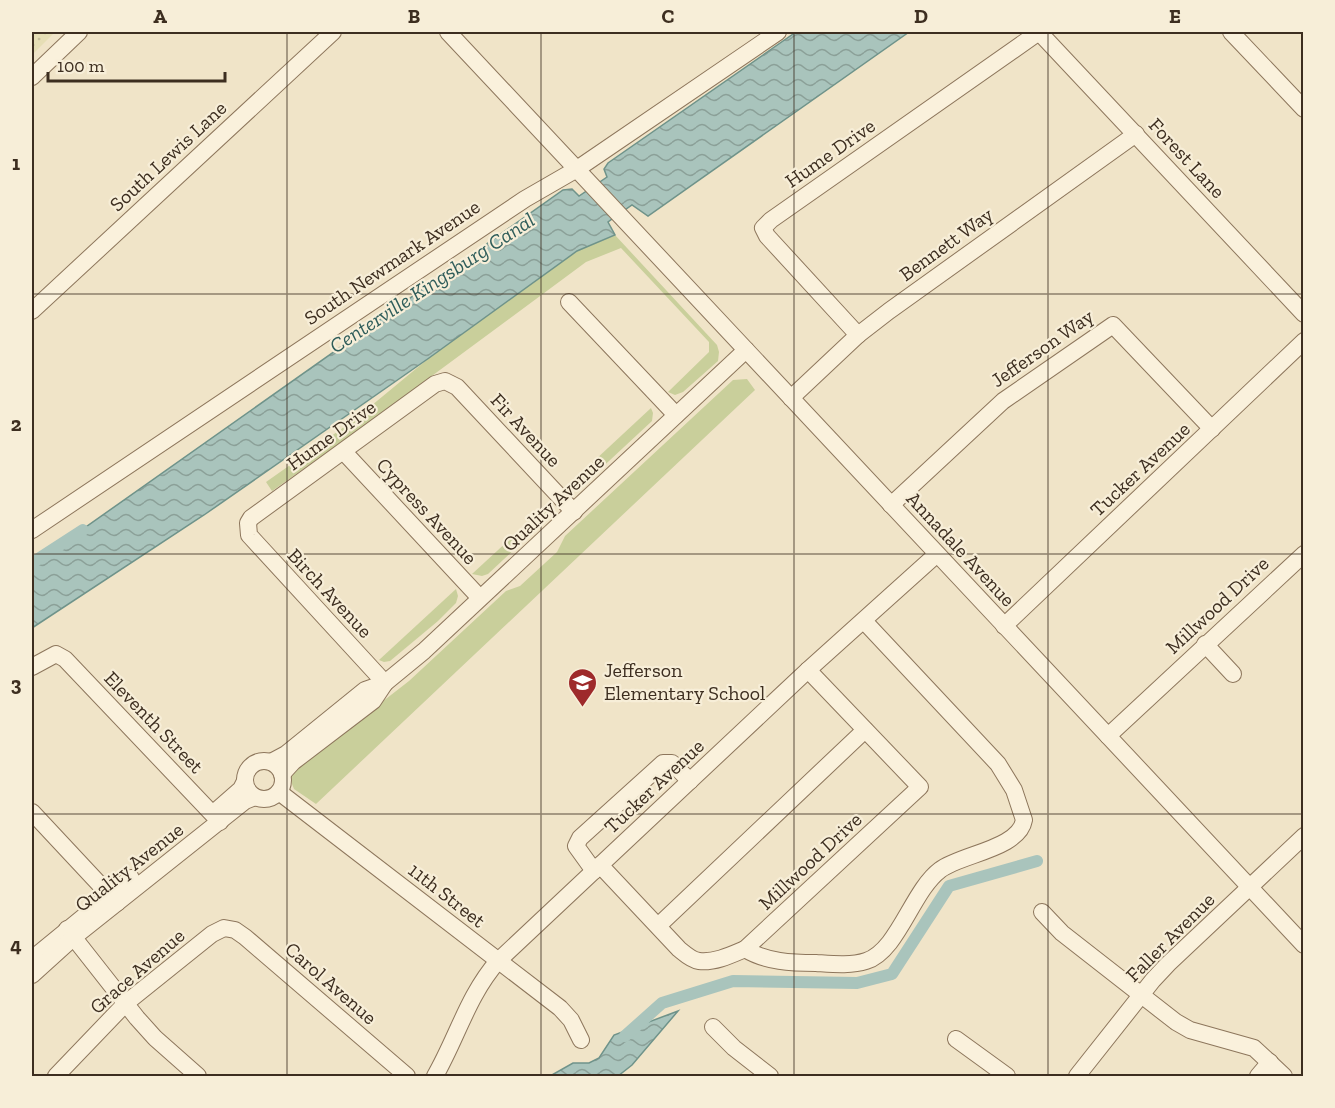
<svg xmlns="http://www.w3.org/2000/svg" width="1335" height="1108" font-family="'Zilla Slab',serif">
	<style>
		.farmland { fill: url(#farmland-dots) }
		.green { fill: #c9cf9b }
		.water { fill: url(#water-waves); stroke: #6f938a; stroke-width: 1.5 }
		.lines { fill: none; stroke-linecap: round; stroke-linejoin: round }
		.canal { stroke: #a9c4bc; stroke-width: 12 }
		.minor-casing { stroke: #8d765c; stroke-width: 18 }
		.minor { stroke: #faf1dc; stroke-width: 16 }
		.grid { fill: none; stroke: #3d2e20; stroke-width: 1.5; stroke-opacity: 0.55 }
		.labels { text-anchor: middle; stroke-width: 4.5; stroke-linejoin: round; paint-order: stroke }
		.street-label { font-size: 20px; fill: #3d2e20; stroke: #f7eed8 }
		.poi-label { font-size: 20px; fill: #3d2e20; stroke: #f7eed8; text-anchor: start }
		.water-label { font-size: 21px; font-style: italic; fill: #2f5d5a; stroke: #f7eed8 }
		.neatline { fill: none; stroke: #3d2e20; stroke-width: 2 }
		.grid-label { font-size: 20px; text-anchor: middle; font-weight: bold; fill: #3d2e20 }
	</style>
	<defs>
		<pattern id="farmland-dots" width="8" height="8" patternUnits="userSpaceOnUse" patternTransform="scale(1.5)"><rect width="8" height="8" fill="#e6deb5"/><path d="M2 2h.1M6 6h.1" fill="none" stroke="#c6bf9b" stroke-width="1.8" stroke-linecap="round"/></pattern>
		<pattern id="water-waves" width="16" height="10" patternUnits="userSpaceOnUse" patternTransform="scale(1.5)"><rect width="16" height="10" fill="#a9c4bc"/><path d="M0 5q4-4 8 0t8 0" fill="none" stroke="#8ba098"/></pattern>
	</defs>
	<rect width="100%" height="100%" fill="#f0e4c8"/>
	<path class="farmland" d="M32,32H55L32,55Z"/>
	<g class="green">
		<path d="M615,235L717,345L719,352L718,361L683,392L675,395L668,392L709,352V342L621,248L586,262L360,429L272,491L266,482L354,420L429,358L577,251Z"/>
		<path d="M747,379L755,390L316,804L294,789L290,779L297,768L409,681L506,591L520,586L557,552L565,536L733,380Z"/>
		<path d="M651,408L653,413L652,421L581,487L574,489L566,487Z"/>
		<path d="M549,503L551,509L548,518L488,574L482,576L472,574Z"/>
		<path d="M456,589L458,596L456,603L438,621L390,661L384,662L379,660Z"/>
	</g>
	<g class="water">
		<path d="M796,32H909L648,216L632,205L608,222L615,235L577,251L429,358L204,515L32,628V565L563,190L572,189L579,196L607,177L604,169L608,163Z"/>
		<path d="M678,1011L632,1065L618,1076H550L573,1063H589L599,1058L614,1035Z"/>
	</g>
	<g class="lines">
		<g class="canal">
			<path d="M32,563L83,530"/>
			<path d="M625,1036L662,1003L733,981L857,983L892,974L949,886L1037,861"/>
		</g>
		<defs>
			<g id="minor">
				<path d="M448,32L1304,945"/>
				<path d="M1231,32L1304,109"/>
				<path d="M32,77L79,32"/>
				<path d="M569,302L676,415"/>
				<path d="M32,311L333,32"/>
				<path d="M858,335L767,236L763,228L771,220L1039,32L1304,314"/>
				<path d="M791,398L858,335L889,311L1136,134"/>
				<path d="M344,452L480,598"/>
				<path d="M891,505L1003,401L1113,325L1212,429"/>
				<path d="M32,530L525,199L577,169L778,32"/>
				<path d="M1004,626L1304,341"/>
				<path d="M1205,644L1233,674"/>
				<path d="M32,667L56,654L65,659L220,822"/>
				<path d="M385,683L249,535L248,523L251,518L435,384L445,381L457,387L574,512"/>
				<path d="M1108,736L1304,554"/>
				<circle cx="264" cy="780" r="19"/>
				<path d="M271,762L286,754L365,690L385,683"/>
				<path d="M282,774L293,762L373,701L385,683L424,651L746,350"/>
				<path d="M279,792L560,1008L571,1020L581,1040"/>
				<path d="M217,810L241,789L245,781"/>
				<path d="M32,812L117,903"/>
				<path d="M600,865L679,949C684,953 691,960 699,961C714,963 731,955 745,949L920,787L808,670"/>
				<path d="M594,871L576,846L580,838L663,763H672L690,781"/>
				<path d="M1042,912L1062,933L1176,1022L1190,1030L1254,1048L1284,1076"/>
				<path d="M658,926L865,730"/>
				<path d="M67,929L137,1018L155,1038L198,1076"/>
				<path d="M745,949C766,962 792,963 816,963C832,964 851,966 866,961C898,951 912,891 940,870C961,854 1019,849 1024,820L1014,790L998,764L864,621"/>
				<path d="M32,959L131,878"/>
				<path d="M32,975L74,937L245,801L255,797"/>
				<path d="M713,1027L734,1048L770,1076"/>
				<path d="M956,1039L1007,1076"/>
				<path d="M56,1076L126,1003L212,934L224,928L235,930L245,937L407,1076"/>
				<path d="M435,1076C457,1038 468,995 498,961L808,670L937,554"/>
				<path d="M1077,1076L1153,980L1168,964L1304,836"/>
				<path d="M1258,1076L1270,1062"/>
			</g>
		</defs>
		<use href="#minor" class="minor-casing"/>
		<use href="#minor" class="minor"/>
	</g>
	<path class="grid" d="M287,32V1076M541,32V1076M794,32V1076M1048,32V1076M32,294H1304M32,554H1304M32,814H1304"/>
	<defs>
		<symbol id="school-pin" viewBox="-11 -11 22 30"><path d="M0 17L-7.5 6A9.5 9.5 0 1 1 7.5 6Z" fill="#9e2a2b" stroke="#f7eed8"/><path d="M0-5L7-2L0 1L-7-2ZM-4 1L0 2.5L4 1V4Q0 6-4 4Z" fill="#fff"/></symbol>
	</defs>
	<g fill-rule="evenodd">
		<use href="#school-pin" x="566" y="666" width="33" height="45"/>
	</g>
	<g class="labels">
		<g class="street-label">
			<text transform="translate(830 153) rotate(-35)" y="7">Hume Drive</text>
			<text transform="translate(168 156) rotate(-43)" y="7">South Lewis Lane</text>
			<text transform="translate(1187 158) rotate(47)" y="7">Forest Lane</text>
			<text transform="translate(946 244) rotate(-36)" y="7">Bennett Way</text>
			<text transform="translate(392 262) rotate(-34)" y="7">South Newmark Avenue</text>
			<text transform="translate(1042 348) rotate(-35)" y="7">Jefferson Way</text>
			<text transform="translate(526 430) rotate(47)" y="7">Fir Avenue</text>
			<text transform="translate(331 435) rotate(-36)" y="7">Hume Drive</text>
			<text transform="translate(1140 469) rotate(-43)" y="7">Tucker Avenue</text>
			<text transform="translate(553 503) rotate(-43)" y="7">Quality Avenue</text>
			<text transform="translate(427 511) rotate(47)" y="7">Cypress Avenue</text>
			<text transform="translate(961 549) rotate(47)" y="7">Annadale Avenue</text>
			<text transform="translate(330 593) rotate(47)" y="7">Birch Avenue</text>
			<text transform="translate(1217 605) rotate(-43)" y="7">Millwood Drive</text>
			<text transform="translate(154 722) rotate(46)" y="7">Eleventh Street</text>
			<text transform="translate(654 786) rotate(-43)" y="7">Tucker Avenue</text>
			<text transform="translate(810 861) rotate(-43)" y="7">Millwood Drive</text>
			<text transform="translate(129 867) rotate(-38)" y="7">Quality Avenue</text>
			<text transform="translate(447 895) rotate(38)" y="7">11th Street</text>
			<text transform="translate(1170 937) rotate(-45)" y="7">Faller Avenue</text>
			<text transform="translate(137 971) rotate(-41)" y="7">Grace Avenue</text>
			<text transform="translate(331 983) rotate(41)" y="7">Carol Avenue</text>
		</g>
		<g class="poi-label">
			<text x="604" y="677">Jefferson<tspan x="604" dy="23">Elementary School</tspan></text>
		</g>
		<g class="water-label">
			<text transform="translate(432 283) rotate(-33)" y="7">Centerville Kingsburg Canal</text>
		</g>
	</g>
	<rect width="1335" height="1108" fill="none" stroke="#f7eed8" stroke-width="66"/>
	<path d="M48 72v9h177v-9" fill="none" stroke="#3d2e20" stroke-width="3"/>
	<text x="57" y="72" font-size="18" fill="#3d2e20" stroke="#f7eed8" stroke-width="4.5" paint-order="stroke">100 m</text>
	<rect x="33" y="33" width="1269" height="1042" class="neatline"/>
	<g class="grid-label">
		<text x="160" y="23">A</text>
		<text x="414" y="23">B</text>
		<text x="668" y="23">C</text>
		<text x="921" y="23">D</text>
		<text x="1175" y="23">E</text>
		<text x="16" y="170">1</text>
		<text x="16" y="431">2</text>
		<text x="16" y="691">3</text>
		<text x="16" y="952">4</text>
	</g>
</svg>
